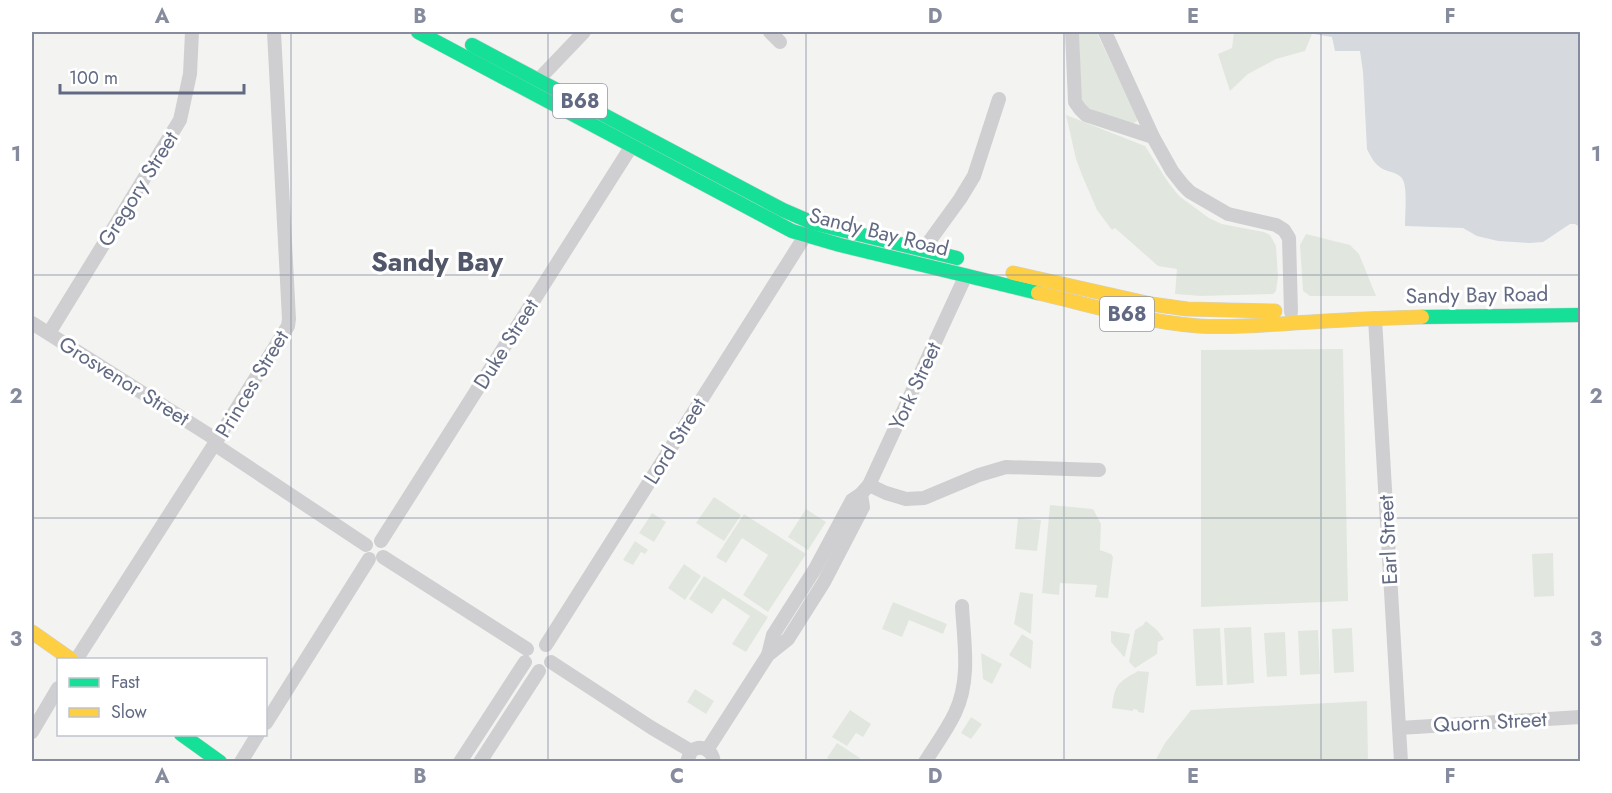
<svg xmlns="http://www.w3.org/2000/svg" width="1612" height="793" font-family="Jost,sans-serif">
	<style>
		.green { fill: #e1e7df }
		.water { fill: #d6d9dd }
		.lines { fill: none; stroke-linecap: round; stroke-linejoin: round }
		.fast-casing { stroke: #d0d1d2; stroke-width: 15 }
		.slow-casing { stroke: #d0d1d2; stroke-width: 15 }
		.street { stroke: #cfcfd1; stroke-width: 14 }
		.fast { stroke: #16e098; stroke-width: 14 }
		.slow { stroke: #ffcf43; stroke-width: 14 }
		.grid { fill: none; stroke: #868c9e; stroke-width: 1.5; stroke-opacity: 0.55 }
		.labels { text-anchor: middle; stroke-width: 6; stroke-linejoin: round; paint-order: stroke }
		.shield { fill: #fff; stroke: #9197a8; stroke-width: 1.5 }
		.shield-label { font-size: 20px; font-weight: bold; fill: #626a83 }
		.street-label { font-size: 21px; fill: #626a83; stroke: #fff }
		.district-label { font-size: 27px; font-weight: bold; fill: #515668; stroke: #fff }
		.neatline { fill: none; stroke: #868c9e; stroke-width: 2 }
		.grid-label { font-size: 20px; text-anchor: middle; font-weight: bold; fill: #868c9e }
	</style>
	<rect width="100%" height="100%" fill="#f3f4f1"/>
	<g class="green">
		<path d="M1079,32H1095L1097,33L1137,117V121L1134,123L1130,124L1088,108L1081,101Z"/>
		<path d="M1234,32H1302L1312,34L1305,51L1276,59L1248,74L1230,91L1218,54L1232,48Z"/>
		<path d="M1066,115L1145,146L1168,182L1179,196L1209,218L1222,224L1264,232L1270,235L1276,246L1278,277L1276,291L1273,294L1201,296L1175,294L1177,269L1158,266L1115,228L1112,230L1097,210L1082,175L1076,159Z"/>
		<path d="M1306,234L1350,245L1359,254L1376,296H1310L1303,291L1300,245Z"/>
		<path d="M1343,349L1348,601L1201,607V350Z"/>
		<path d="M714,497L741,515L724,541L696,523Z"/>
		<path d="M1050,505L1093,509L1101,524L1100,550L1111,554L1113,557L1108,598L1095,597L1097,585L1060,583L1059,595L1042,593Z"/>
		<path d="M806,509L826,522L808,550L788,537Z"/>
		<path d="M652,513L666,522L654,542L639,533Z"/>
		<path d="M744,514L806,554L768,612L743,595L768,555L742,538L726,563L716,557Z"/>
		<path d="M1018,518L1041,520L1037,551L1015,549Z"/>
		<path d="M635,541L648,550L645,554L641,552L633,565L623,560Z"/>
		<path d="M1553,553L1554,596L1534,597L1532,554Z"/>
		<path d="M684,564L701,576L685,600L668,588Z"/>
		<path d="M704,576L768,617L746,652L732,644L750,616L723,598L712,614L689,599Z"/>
		<path d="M1020,592L1033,594L1031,634L1014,624Z"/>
		<path d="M893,602L947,624L943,634L909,620L902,637L882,629Z"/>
		<path d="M1146,621L1157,630L1164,639L1158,642L1157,654L1135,668L1129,662L1135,630L1143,625Z"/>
		<path d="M1251,627L1254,683L1227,685L1224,628Z"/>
		<path d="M1220,628L1223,685L1196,686L1193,629Z"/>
		<path d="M1352,628L1354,672L1334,673L1332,629Z"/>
		<path d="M1318,630L1320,674L1300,675L1298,631Z"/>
		<path d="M1111,631L1130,634L1125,656L1124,657L1111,642Z"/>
		<path d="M1285,632L1287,676L1267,677L1264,633Z"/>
		<path d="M1022,634L1033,641L1031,669L1009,655Z"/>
		<path d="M981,653L1002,664L992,684L983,679Z"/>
		<path d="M1138,671L1149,672L1144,713L1138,712V710L1133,709V711L1112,708C1115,684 1117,683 1138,671Z"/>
		<path d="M695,689L714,701L706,714L687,702Z"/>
		<path d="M1367,701L1368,761H1155L1165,743L1191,710Z"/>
		<path d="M850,710L871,724L863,737L856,733L847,746L832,737Z"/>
		<path d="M971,717L982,724L971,739L961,733Z"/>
		<path d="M837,743L860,758L858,761H842L839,760L838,761H832L827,758Z"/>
	</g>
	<path class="water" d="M1302,32H1580V227L1575,224H1570L1543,242L1529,243L1498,241L1477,236L1463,228L1405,226C1405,214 1407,193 1404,183C1402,172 1389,173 1381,168C1374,163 1371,157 1367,149L1363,72L1360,51H1335L1332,37Z"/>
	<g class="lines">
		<defs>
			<g id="fast">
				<path d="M418,32L792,231L840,245L1038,293"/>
				<path d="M472,45L783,210L813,223L957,258"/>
				<path d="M1422,317L1580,315"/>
				<path d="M181,734L220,762"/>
			</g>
			<g id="slow">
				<path d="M1013,273L1151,304L1187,309L1275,311"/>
				<path d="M1038,293C1091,305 1144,322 1199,326C1230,328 1263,325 1294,323C1337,320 1379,318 1422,317"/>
				<path d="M32,632L72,660"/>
			</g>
		</defs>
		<use href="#fast" class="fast-casing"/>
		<use href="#slow" class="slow-casing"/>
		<g class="street">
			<path d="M770,32L780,42"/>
			<path d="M1072,32L1075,102L1080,109L1086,115L1153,137"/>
			<path d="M1105,32L1153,137L1172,171L1183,185L1190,192L1228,214L1276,225L1284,230L1289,238L1291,312"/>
			<path d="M539,79L584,32"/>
			<path d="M923,250L960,199L974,176L999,99"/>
			<path d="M1375,318L1401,762"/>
			<path d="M32,323L217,440"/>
			<path d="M49,333L180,120L190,74L192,32"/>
			<path d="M214,444L366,545"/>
			<path d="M869,485L886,493L906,499L924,498L979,475L1006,467L1099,470"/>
			<path d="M381,541L631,147"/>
			<path d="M383,557L527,649"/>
			<path d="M546,645L805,236"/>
			<path d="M768,655L773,635L815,569L852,500L861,494L869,485L966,275"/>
			<path d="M76,660L217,440L288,326L289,319L274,32"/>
			<path d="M551,662L652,728L691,751"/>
			<path d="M266,723L369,559"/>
			<path d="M1399,728L1580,717"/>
			<path d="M32,732L58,688"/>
			<path d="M707,750L768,655L788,639L824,582L863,507L861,494"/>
			<path d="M241,762L258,734"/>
			<path d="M460,762L525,662"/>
			<path d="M480,762L539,671"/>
			<path d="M687,762L691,751C701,744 712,749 714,762"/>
			<path d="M925,762C935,746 947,730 955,713C971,680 964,642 962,606"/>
		</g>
		<use href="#fast" class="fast"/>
		<use href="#slow" class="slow"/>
	</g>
	<path class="grid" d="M291,32V762M548,32V762M806,32V762M1064,32V762M1321,32V762M32,275H1580M32,518H1580"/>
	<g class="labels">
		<g class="shield">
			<rect x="553" y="84" width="54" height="34" rx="4.5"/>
			<rect x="1100" y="297" width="54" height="34" rx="4.5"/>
		</g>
		<g class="shield-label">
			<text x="580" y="108">B68</text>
			<text x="1127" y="321">B68</text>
		</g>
		<g class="street-label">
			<text transform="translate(138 189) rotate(-58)" y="7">Gregory Street</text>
			<text transform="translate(879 232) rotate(14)" y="7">Sandy Bay Road</text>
			<text transform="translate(1477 295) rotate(-1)" y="7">Sandy Bay Road</text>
			<text transform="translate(506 344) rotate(-58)" y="7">Duke Street</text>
			<text transform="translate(124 381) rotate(32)" y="7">Grosvenor Street</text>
			<text transform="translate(252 384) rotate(-59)" y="7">Princes Street</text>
			<text transform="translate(915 386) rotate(-65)" y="7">York Street</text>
			<text transform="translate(675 441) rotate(-58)" y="7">Lord Street</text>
			<text transform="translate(1388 540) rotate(-93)" y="7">Earl Street</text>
			<text transform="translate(1490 722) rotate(-3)" y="7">Quorn Street</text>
		</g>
		<g class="district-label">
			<text x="437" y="271">Sandy Bay</text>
		</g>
	</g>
	<rect width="1612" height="793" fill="none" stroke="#ffffff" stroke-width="66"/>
	<rect x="57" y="658" width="210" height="78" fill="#ffffff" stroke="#c0c3cd" stroke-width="1.5"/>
	<rect x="69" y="678" width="30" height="9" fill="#16e098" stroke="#c0c3cd" stroke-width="1.5"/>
	<text x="111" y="688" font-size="18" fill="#626a83">Fast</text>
	<rect x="69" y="708" width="30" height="9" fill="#ffcf43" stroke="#c0c3cd" stroke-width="1.5"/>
	<text x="111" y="718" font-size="18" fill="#626a83">Slow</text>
	<path d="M60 84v9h184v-9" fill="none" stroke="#626a83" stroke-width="3"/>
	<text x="69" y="84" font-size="18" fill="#626a83" stroke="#ffffff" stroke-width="4.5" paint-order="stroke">100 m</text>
	<rect x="33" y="33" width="1546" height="727" class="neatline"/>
	<g class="grid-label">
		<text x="162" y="23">A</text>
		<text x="420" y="23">B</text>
		<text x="677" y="23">C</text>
		<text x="935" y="23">D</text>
		<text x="1193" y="23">E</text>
		<text x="1450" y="23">F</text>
		<text x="16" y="161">1</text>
		<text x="1596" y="161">1</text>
		<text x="16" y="403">2</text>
		<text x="1596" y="403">2</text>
		<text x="16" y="646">3</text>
		<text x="1596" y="646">3</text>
		<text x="162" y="783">A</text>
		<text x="420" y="783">B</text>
		<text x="677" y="783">C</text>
		<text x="935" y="783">D</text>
		<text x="1193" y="783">E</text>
		<text x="1450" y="783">F</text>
	</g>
</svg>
